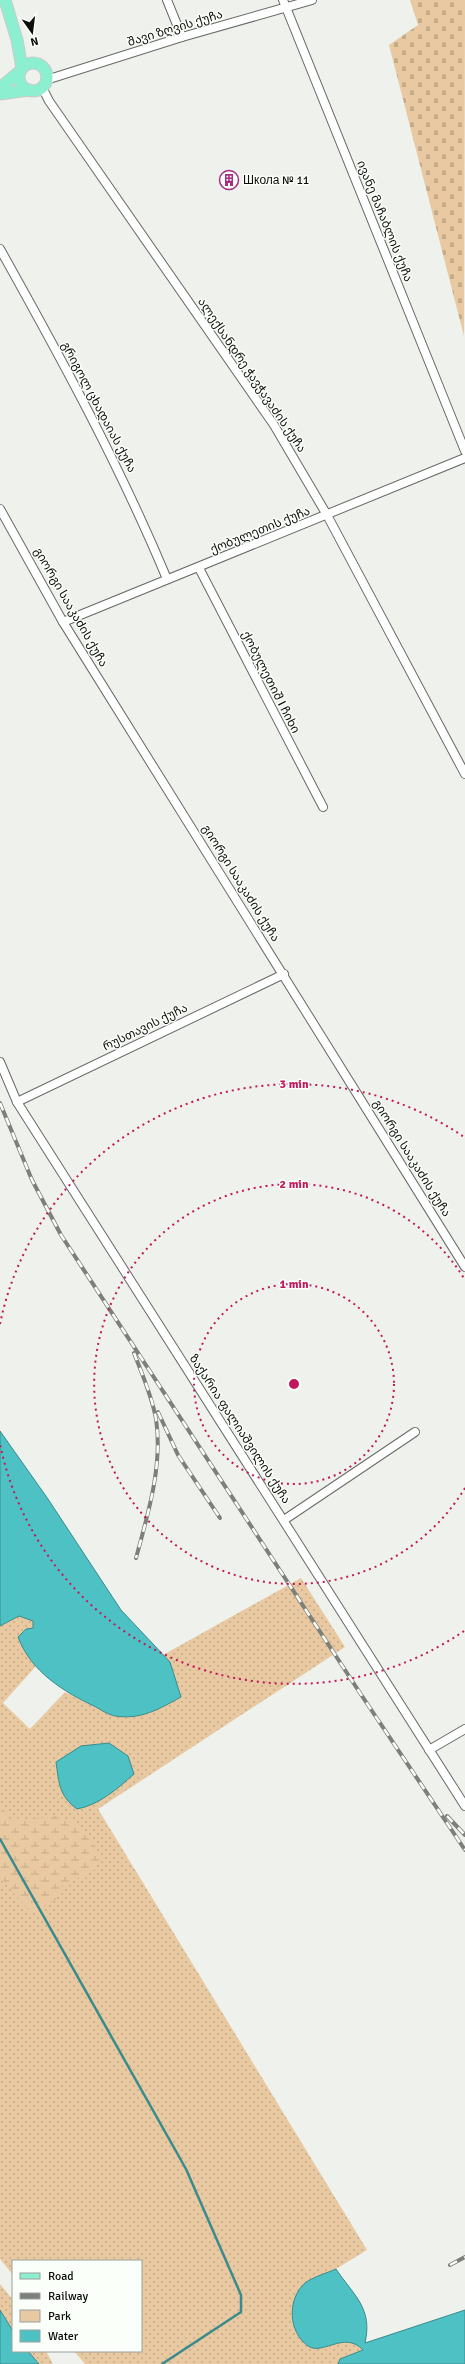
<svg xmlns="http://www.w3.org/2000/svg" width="465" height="2364" font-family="Signika,'Noto Sans Georgian',sans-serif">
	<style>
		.green { fill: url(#green-dots) }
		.wetland { fill: url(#wetland-marsh) }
		.cemetery { fill: url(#cemetery-stones) }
		.water { fill: #4ec1c4; stroke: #3a8b8d }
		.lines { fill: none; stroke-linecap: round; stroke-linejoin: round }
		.stream { stroke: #3a8b8d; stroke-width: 2.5 }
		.minor-casing { stroke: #676a65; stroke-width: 10 }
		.major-casing { stroke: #cacaca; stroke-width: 13 }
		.minor { stroke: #fff; stroke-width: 8 }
		.major { stroke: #8cf0d0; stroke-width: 11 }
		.rail-casing { stroke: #7d7f7b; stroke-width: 4 }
		.rail { stroke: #fbfffa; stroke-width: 2.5; stroke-dasharray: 8; stroke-linecap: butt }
		.ring { fill: none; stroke: #c2185b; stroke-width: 2; stroke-dasharray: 2 4 }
		.labels { text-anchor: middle; stroke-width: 3; stroke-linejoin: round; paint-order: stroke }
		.street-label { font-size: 12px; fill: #0d0e0c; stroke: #fbfffa }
		.poi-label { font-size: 12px; fill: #0d0e0c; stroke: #fbfffa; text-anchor: start }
		.centre { fill: #c2185b; stroke: #fbfffa; stroke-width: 2 }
		.ring-label { font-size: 12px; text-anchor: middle; font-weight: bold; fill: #c2185b; stroke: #fbfffa; stroke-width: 3; stroke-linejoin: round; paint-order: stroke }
	</style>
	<defs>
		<pattern id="green-dots" width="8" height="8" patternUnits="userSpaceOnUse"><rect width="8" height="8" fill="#e8c9a1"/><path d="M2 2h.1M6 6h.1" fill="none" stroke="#c6ab89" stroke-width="1.8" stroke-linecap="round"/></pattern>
		<pattern id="wetland-marsh" width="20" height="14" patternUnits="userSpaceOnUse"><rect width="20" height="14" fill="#e8c9a1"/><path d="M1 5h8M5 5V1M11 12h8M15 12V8" fill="none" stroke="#c6ab89"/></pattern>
		<pattern id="cemetery-stones" width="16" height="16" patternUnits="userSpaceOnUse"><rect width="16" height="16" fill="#e8c9a1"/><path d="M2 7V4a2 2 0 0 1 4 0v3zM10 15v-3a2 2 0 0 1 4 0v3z" fill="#c6ab89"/></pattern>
	</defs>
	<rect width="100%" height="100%" fill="#eef1ec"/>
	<g class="green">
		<path d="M301,1578L345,1647L98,1809L367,2250L336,2269L305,2283L318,2348C334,2344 350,2336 363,2350L340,2359L338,2364H85L74,2351H141V2261H13V2275L0,2259V1626L19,1616L33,1621V1628L24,1651L36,1666L3,1703L30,1729L65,1692L114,1716L170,1663L163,1655Z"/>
		<path d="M0,2284L13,2300V2331L0,2310Z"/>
		<path d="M28,2351H46L53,2364H39Z"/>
	</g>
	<path class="wetland" d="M0,1805L7,1814L9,1822L55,1816L77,1822L100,1854L96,1869L62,1886L56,1900L32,1914L0,1877Z"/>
	<path class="cemetery" d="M410,0H465L464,336L389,45L418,25Z"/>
	<g class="water">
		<path d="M0,1431L48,1499L121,1610L170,1662L181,1697C159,1709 141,1720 115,1716C109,1715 101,1710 96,1707C64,1692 31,1672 18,1637L26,1629L33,1628V1621L19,1616L0,1626Z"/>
		<path d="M109,1743L128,1756L134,1774C117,1789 99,1805 77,1809C59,1796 59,1783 56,1762L81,1746Z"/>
		<path d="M336,2269C354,2296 373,2308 365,2343L465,2310V2364H338L340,2359L363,2350C344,2330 323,2356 308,2346C288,2332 287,2299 305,2283C313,2277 327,2273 336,2269Z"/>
		<path d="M0,2310L13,2331V2351H28L39,2364H0Z"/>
	</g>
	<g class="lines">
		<path class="stream" d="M0,1839L186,2169L241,2295V2312L162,2364"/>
		<defs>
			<g id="minor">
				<path d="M167,0L182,37"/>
				<path d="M283,0L465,451"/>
				<path d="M46,80L182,37L312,0"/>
				<path d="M42,87L49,101L274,425L327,515L465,774"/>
				<path d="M0,249C61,358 119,464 167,579"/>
				<path d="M0,509L63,622L465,1267"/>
				<path d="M199,568L323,807"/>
				<path d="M63,622L465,458"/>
				<path d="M0,1062L17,1102L465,1806"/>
				<path d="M17,1102L284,974"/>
				<path d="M284,1520L415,1432"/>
				<path d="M429,1750L465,1729"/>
			</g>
			<g id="major">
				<path d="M5,0L17,40L22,68"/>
				<circle cx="33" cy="77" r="14"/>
				<path d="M0,88L19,72"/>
				<path d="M0,94L29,90"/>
			</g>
		</defs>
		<use href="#minor" class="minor-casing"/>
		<use href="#major" class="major-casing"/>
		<use href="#minor" class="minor"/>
		<use href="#major" class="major"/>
		<defs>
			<g id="rail">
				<path d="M0,1103L32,1180L61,1235L362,1696L465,1850"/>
				<path d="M134,1353C142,1374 152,1396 156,1419C163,1465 148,1514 136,1558"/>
				<path d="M158,1412L178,1455L220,1518"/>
				<path d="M447,1816L465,1835"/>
				<path d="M450,2265L465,2257"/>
			</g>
		</defs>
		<use href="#rail" class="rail-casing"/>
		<use href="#rail" class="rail"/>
	</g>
	<g class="ring">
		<circle cx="294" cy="1384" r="100"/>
		<path d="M465 1488A200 200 0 1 1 465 1280"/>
		<path d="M464 1631A300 300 0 0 1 0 1444M0 1324A300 300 0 0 1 464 1137"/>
	</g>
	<defs>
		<symbol id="building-ring" viewBox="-11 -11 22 22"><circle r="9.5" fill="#fbfffa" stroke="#a52e86" stroke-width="1.5"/><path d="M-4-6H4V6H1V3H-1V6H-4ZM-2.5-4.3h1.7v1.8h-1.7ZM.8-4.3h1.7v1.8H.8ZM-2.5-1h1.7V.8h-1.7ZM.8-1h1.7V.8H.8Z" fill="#a52e86"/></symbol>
	</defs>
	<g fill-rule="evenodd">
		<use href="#building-ring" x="218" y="169" width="22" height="22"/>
	</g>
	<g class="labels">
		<g class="street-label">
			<text transform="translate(175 28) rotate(-17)" y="4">შავი ზღვის ქუჩა</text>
			<text transform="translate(385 221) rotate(68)" y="4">ივანე მაჩაბლის ქუჩა</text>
			<text transform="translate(252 375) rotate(56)" y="4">ალექსანდრე ჭავჭავაძის ქუჩა</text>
			<text transform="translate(99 407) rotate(62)" y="4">გრიგოლ ცხადაიას ქუჩა</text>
			<text transform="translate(260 530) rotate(-22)" y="4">ქობულეთის ქუჩა</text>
			<text transform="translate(71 607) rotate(60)" y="4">გიორგი სააკაძის ქუჩა</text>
			<text transform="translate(271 682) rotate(63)" y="4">ქობულეთიშ I ჩიხი</text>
			<text transform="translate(241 883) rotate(58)" y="4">გიორგი სააკაძის ქუჩა</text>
			<text transform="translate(145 1027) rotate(-26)" y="4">რუსთავის ქუჩა</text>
			<text transform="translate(412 1158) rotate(58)" y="4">გიორგი სააკაძის ქუჩა</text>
			<text transform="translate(240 1429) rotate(57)" y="4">ზაქარია ფალიაშვილის ქუჩა</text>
		</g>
		<g class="poi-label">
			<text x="243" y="184">Школа № 11</text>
		</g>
	</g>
	<circle cx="294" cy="1384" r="6" class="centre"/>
	<g class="ring-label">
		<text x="294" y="1088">3 min</text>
		<text x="294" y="1188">2 min</text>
		<text x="294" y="1288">1 min</text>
	</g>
	<rect x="12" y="2260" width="130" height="92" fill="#fbfffa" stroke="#9c9f9b"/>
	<rect x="20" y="2273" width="20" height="6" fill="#8cf0d0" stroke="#9c9f9b"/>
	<text x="48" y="2280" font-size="12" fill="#0d0e0c">Road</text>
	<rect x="20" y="2293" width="20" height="6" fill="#7d7f7b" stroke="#9c9f9b"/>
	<text x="48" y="2300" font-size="12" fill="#0d0e0c">Railway</text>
	<rect x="20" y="2310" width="20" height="12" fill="#e8c9a1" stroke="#9c9f9b"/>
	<text x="48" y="2320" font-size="12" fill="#0d0e0c">Park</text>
	<rect x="20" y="2330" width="20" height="12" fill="#4ec1c4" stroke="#9c9f9b"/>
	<text x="48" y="2340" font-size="12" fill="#0d0e0c">Water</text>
	<g transform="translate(32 32) rotate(166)" stroke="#fbfffa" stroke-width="3" paint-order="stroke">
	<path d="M0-3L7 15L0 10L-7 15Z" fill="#0d0e0c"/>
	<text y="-6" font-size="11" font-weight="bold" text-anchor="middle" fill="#0d0e0c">N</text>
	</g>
</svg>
